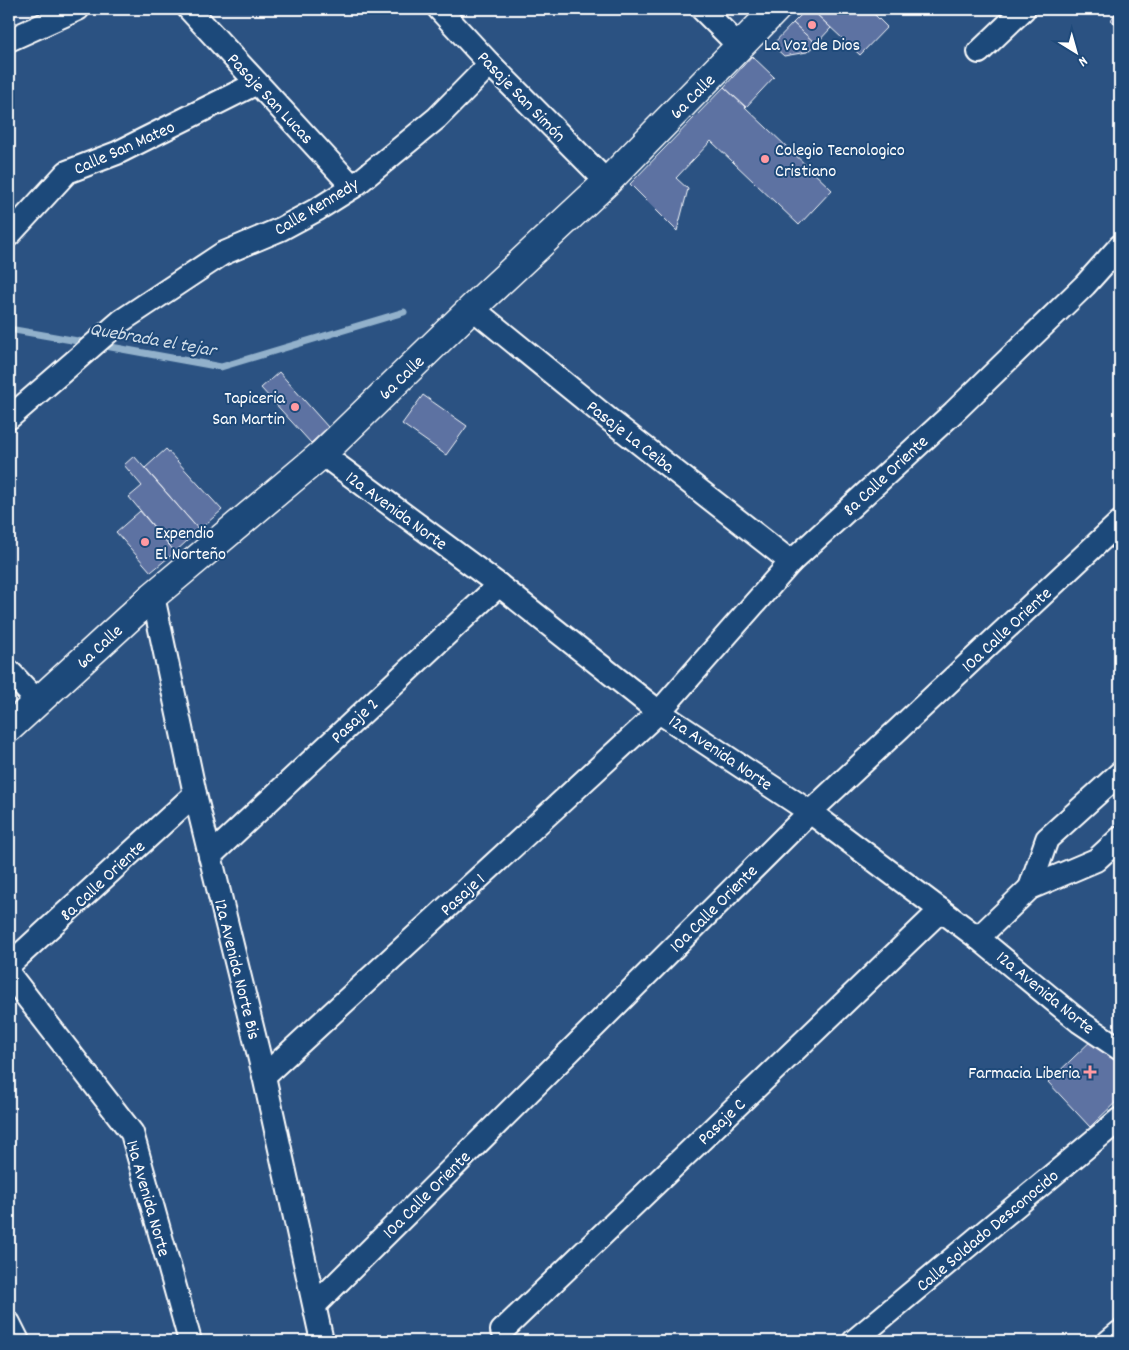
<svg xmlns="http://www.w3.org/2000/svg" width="1129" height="1350" font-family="Dekko,sans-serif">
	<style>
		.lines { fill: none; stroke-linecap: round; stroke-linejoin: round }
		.stream { stroke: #92b1cb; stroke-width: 7 }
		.building { fill: #5d72a2; stroke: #fff }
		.street-casing { stroke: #fff; stroke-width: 26 }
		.secondary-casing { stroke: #fff; stroke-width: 31 }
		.street { stroke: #1f4a7a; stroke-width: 22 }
		.secondary { stroke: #1f4a7a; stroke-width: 28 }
		.poi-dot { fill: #ff9aa2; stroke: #1f4a7a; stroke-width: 2 }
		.labels { text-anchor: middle; stroke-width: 4; stroke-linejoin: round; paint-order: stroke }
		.poi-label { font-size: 18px; fill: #fff; stroke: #1f4a7a; text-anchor: start }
		.street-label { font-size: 18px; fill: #fff; stroke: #1f4a7a }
		.water-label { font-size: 19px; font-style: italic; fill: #d2dee9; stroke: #1f4a7a }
	</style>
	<rect width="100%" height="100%" fill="#2b5282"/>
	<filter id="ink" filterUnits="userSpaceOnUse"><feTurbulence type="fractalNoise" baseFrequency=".02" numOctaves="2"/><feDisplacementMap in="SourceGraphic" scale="10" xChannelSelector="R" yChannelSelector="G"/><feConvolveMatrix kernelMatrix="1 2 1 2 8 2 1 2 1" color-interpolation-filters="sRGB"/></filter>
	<g filter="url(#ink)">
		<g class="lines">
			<g class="stream">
				<path d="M9,329L89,343"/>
				<path d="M100,345L221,367L404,312"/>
			</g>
		</g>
		<g class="building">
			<path d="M807,9H811L831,28L816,44L793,23Z"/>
			<path d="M811,9H869L887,27L860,55Z"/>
			<path d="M1118,9H1120V27L1111,20Z"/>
			<path d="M793,23L816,44L807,52L784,56L772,45Z"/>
			<path d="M752,56L774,77L746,107L724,87Z"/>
			<path d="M724,87L832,190L799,225L711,141L676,178L688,189L677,231L630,184Z"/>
			<path d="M279,372L328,427L311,443L261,388Z"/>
			<path d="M423,395L467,426L446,455L402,424Z"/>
			<path d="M166,449L222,510L199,530L145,468Z"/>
			<path d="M134,456L199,530L175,552L129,497L142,486L124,465Z"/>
			<path d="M140,511L175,552L151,572L116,532Z"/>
			<path d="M1096,1036L1120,1062V1098L1090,1127L1048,1082Z"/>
		</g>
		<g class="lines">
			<defs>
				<g id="street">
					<path d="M189,9L353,187"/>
					<path d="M439,9L490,64L607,182"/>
					<path d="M702,9L740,47"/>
					<path d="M9,40L78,9"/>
					<path d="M979,52L1024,9"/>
					<path d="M9,235L67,172L117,153L257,83"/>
					<path d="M472,308L611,421L791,562"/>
					<path d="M9,418L121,321L222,254L281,229L318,209L353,187L437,118L490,64"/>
					<path d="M322,454L499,585L659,712L810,812L978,938L1080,1022L1120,1049"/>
					<path d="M153,596L195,794L264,1076L322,1341"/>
					<path d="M9,671L38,702"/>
					<path d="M210,856L499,585"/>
					<path d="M1030,888L1047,839L1120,773"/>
					<path d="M978,938L1030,888L1096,860L1120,838"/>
					<path d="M9,965L195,794"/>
					<path d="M9,974L132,1133L190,1341"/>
					<path d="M264,1076L659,712L791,562L954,412L1085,285L1120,246"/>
					<path d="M315,1305L810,812L1120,522"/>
					<path d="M9,1323L18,1341"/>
					<path d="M502,1331L941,910"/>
					<path d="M854,1341L1120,1119"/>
					<path d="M1109,1341L1120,1332"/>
				</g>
				<path id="secondary" d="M9,728L153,596L322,454L472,308L607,182L776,9"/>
			</defs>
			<use href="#street" class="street-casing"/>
			<use href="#secondary" class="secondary-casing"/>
			<use href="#street" class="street"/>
			<use href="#secondary" class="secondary"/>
		</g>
	</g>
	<g class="poi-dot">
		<circle cx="812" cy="25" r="5"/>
		<circle cx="765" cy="159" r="5"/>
		<circle cx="295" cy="407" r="5"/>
		<circle cx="145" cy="542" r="5"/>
		<path d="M1087.5 1064.5h5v5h5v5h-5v5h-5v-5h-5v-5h5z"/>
	</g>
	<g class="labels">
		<g class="poi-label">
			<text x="812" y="50" text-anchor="middle">La Voz de Dios</text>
			<text x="775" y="155">Colegio Tecnologico<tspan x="775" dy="21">Cristiano</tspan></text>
			<text x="285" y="403" text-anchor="end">Tapiceria<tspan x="285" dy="21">San Martin</tspan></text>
			<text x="155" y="538">Expendio<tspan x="155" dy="21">El Norteño</tspan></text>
			<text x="1080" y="1078" text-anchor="end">Farmacia Liberia</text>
		</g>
		<g class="street-label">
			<text transform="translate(522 96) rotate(46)" y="6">Pasaje San Simón</text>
			<text transform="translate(692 96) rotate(-45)" y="6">6a Calle</text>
			<text transform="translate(271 98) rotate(47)" y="6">Pasaje San Lucas</text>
			<text transform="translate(124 147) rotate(-24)" y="6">Calle San Mateo</text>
			<text transform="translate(316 206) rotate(-31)" y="6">Calle Kennedy</text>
			<text transform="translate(401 377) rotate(-44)" y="6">6a Calle</text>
			<text transform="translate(631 436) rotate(38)" y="6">Pasaje La Ceiba</text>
			<text transform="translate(885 475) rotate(-43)" y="6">8a Calle Oriente</text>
			<text transform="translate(397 510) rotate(36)" y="6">12a Avenida Norte</text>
			<text transform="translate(1006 629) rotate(-43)" y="6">10a Calle Oriente</text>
			<text transform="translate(99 646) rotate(-43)" y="6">6a Calle</text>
			<text transform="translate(354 720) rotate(-43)" y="6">Pasaje 2</text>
			<text transform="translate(721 752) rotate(34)" y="6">12a Avenida Norte</text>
			<text transform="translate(102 880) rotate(-43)" y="6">8a Calle Oriente</text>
			<text transform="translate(462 894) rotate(-43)" y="6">Pasaje 1</text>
			<text transform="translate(713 908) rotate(-45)" y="6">10a Calle Oriente</text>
			<text transform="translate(238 969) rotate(76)" y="6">12a Avenida Norte Bis</text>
			<text transform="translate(1046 992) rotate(39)" y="6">12a Avenida Norte</text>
			<text transform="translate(721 1121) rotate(-44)" y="6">Pasaje C</text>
			<text transform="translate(426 1194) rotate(-45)" y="6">10a Calle Oriente</text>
			<text transform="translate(149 1198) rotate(74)" y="6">14a Avenida Norte</text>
			<text transform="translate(987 1230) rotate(-40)" y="6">Calle Soldado Desconocido</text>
		</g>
		<g class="water-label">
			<text transform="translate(153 338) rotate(10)" y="7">Quebrada el tejar</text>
		</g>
	</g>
	<rect width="1129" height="1350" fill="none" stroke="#1f4a7a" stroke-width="30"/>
	<rect x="15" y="15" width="1099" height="1320" fill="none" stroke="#fff" stroke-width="2" filter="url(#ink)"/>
	<g transform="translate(1076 52) rotate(143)" stroke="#1f4a7a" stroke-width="4" paint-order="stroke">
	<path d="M0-4L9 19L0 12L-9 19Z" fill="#ffffff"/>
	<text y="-8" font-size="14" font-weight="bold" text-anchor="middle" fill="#ffffff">N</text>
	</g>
</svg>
